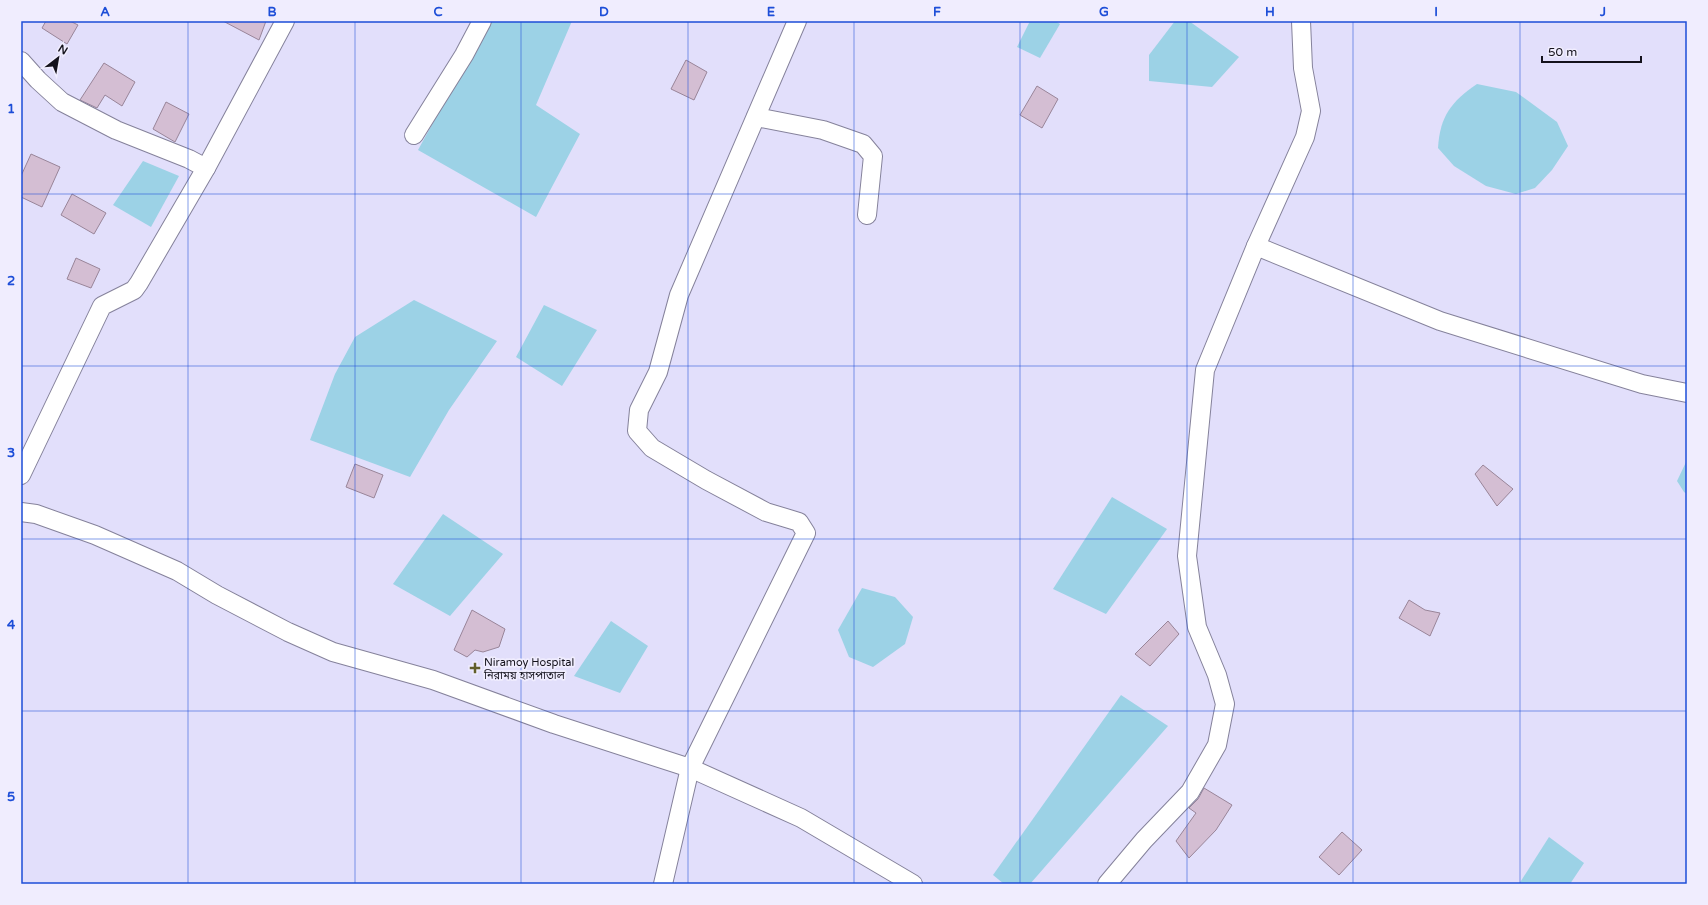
<svg xmlns="http://www.w3.org/2000/svg" width="1708" height="905" font-family="'Varela Round','Noto Sans Bengali',sans-serif">
	<style>
		.water { fill: #9cd2e6 }
		.building { fill: #d4bed3; stroke: #998599 }
		.lines { fill: none; stroke-linecap: round; stroke-linejoin: round }
		.minor-casing { stroke: #85829b; stroke-width: 20 }
		.minor { stroke: #fff; stroke-width: 18 }
		.grid { fill: none; stroke: #1d4ed8; stroke-width: 1; stroke-opacity: 0.55 }
		.poi-dot { fill: #615e2a; stroke: #f0edfe; stroke-width: 1.5 }
		.labels { text-anchor: middle; stroke-width: 3.5; stroke-linejoin: round; paint-order: stroke }
		.poi-label { font-size: 11px; fill: #14121c; stroke: #f0edfe; text-anchor: start }
		.neatline { fill: none; stroke: #1d4ed8; stroke-width: 1.5 }
		.grid-label { font-size: 13px; text-anchor: middle; font-weight: bold; fill: #1d4ed8 }
	</style>
	<rect width="100%" height="100%" fill="#e2dffb"/>
	<g class="water">
		<path d="M489,21H572L536,105L580,134L536,217L418,150Z"/>
		<path d="M1030,21H1055L1060,24L1040,58L1017,47Z"/>
		<path d="M1175,21H1189L1239,57L1212,87L1149,81V55Z"/>
		<path d="M1477,84L1516,92L1557,122L1568,146L1552,170L1535,188L1516,194L1486,186L1454,166L1438,148C1440,116 1451,102 1477,84Z"/>
		<path d="M143,161L179,176L151,227L113,205Z"/>
		<path d="M414,300L497,341L449,410L410,477L310,440L335,374L355,337Z"/>
		<path d="M544,305L597,330L562,386L516,357Z"/>
		<path d="M1687,460V494L1684,492L1677,481Z"/>
		<path d="M1112,497L1167,529L1106,614L1053,589Z"/>
		<path d="M443,514L503,554L450,616L393,584Z"/>
		<path d="M862,588L895,597L913,617L905,644L873,667L849,657L838,630Z"/>
		<path d="M611,621L648,646L620,693L574,676Z"/>
		<path d="M1121,695L1168,726L1030,884H1004L993,875Z"/>
		<path d="M1549,837L1584,863L1570,884H1519Z"/>
	</g>
	<g class="building">
		<path d="M46,21H70L78,25L67,44L42,28Z"/>
		<path d="M223,21H266L259,40Z"/>
		<path d="M686,60L707,72L694,100L671,89Z"/>
		<path d="M104,63L135,82L122,106L105,95L97,108L80,100Z"/>
		<path d="M1037,86L1058,99L1042,128L1020,115Z"/>
		<path d="M166,102L189,114L175,142L153,129Z"/>
		<path d="M31,154L60,167L42,207L21,197V176Z"/>
		<path d="M72,194L106,213L94,234L61,215Z"/>
		<path d="M76,258L100,269L91,288L67,279Z"/>
		<path d="M355,464L383,475L374,498L346,487Z"/>
		<path d="M1483,465L1513,489L1497,506L1475,474Z"/>
		<path d="M1409,600L1425,610L1440,613L1430,636L1399,618Z"/>
		<path d="M472,610L505,629L499,647L483,652L475,650L467,657L454,650Z"/>
		<path d="M1168,621L1179,634L1150,666L1135,654Z"/>
		<path d="M1204,788L1232,805L1216,830L1189,858L1176,841L1196,813L1189,808L1198,799Z"/>
		<path d="M1342,832L1362,850L1339,875L1319,857Z"/>
	</g>
	<g class="lines">
		<defs>
			<g id="minor">
				<path d="M21,61L38,80L62,102L116,130L189,159L206,168L139,283L134,290L102,306L21,475"/>
				<path d="M756,117L823,130L863,144L873,156L867,215"/>
				<path d="M414,135L464,55L482,21"/>
				<path d="M206,168L285,21"/>
				<path d="M1256,246L1440,321L1642,384L1687,393"/>
				<path d="M21,512L36,514L95,535L177,571L217,595L288,632L333,652L433,680L554,724L690,768L801,818L913,884"/>
				<path d="M663,884L690,768L806,533L799,522L766,512L706,480L652,448L637,431L639,410L658,372L679,295L797,21"/>
				<path d="M1107,884L1144,840L1190,792L1217,745L1225,704L1217,675L1197,627L1187,556L1205,370L1256,246L1305,137L1311,111L1303,68L1301,21"/>
			</g>
		</defs>
		<use href="#minor" class="minor-casing"/>
		<use href="#minor" class="minor"/>
	</g>
	<path class="grid" d="M188,21V884M355,21V884M521,21V884M688,21V884M854,21V884M1020,21V884M1187,21V884M1353,21V884M1520,21V884M21,194H1687M21,366H1687M21,539H1687M21,711H1687"/>
	<path class="poi-dot" d="M473 662h4v4h4v4h-4v4h-4v-4h-4v-4h4z"/>
	<g class="labels">
		<g class="poi-label">
			<text x="484" y="666">Niramoy Hospital<tspan x="484" dy="13">নিরাময় হাসপাতাল</tspan></text>
		</g>
	</g>
	<rect width="1708" height="905" fill="none" stroke="#f0edfe" stroke-width="44"/>
	<g transform="translate(58 58) rotate(31)" stroke="#f0edfe" stroke-width="3" paint-order="stroke">
	<path d="M0-3L7 15L0 10L-7 15Z" fill="#14121c"/>
	<text y="-6" font-size="11" font-weight="bold" text-anchor="middle" fill="#14121c">N</text>
	</g>
	<path d="M1542 56v6h99v-6" fill="none" stroke="#14121c" stroke-width="2"/>
	<text x="1548" y="56" font-size="12" fill="#14121c" stroke="#f0edfe" stroke-width="3" paint-order="stroke">50 m</text>
	<rect x="22" y="22" width="1664" height="861" class="neatline"/>
	<g class="grid-label">
		<text x="105" y="16">A</text>
		<text x="272" y="16">B</text>
		<text x="438" y="16">C</text>
		<text x="604" y="16">D</text>
		<text x="771" y="16">E</text>
		<text x="937" y="16">F</text>
		<text x="1104" y="16">G</text>
		<text x="1270" y="16">H</text>
		<text x="1436" y="16">I</text>
		<text x="1603" y="16">J</text>
		<text x="11" y="113">1</text>
		<text x="11" y="285">2</text>
		<text x="11" y="457">3</text>
		<text x="11" y="629">4</text>
		<text x="11" y="801">5</text>
	</g>
</svg>
